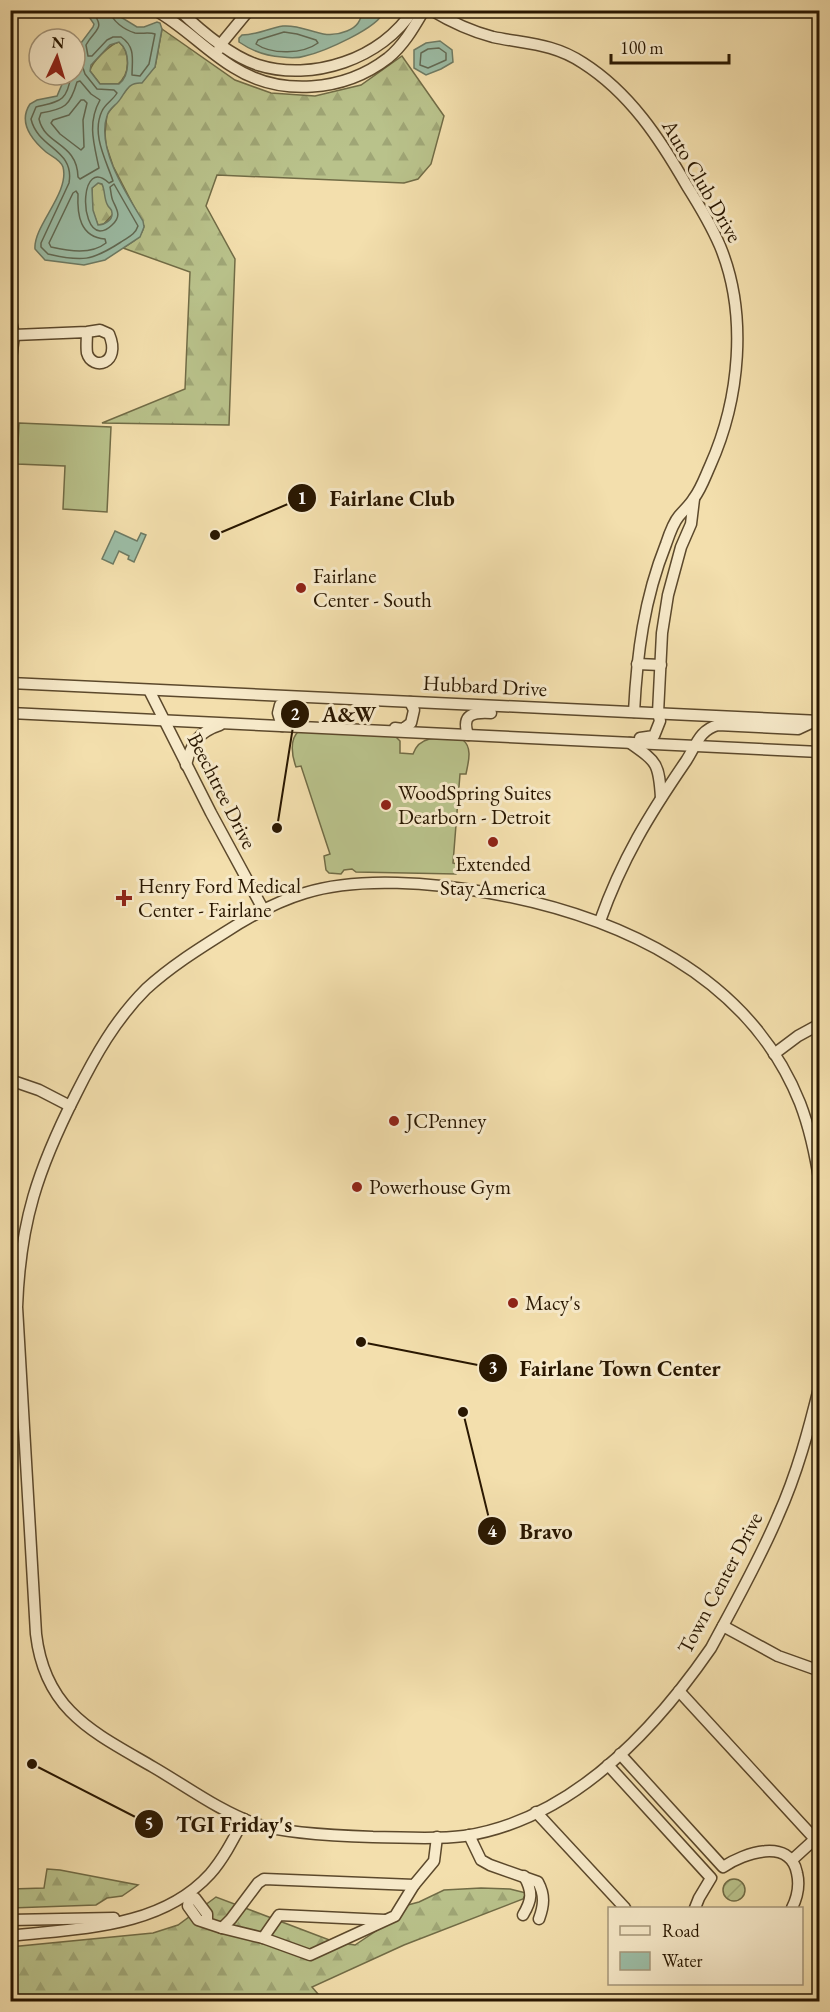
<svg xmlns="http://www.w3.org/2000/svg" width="830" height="2012" font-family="'EB Garamond',serif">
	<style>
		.grass { fill: #b9c28b; stroke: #716c46; stroke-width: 1.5 }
		.forest { fill: url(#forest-firs); stroke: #716c46; stroke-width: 1.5 }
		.garden { fill: url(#garden-furrows); stroke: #716c46; stroke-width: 1.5 }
		.water { fill: #9cbda6; stroke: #6e7b64; stroke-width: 1.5; fill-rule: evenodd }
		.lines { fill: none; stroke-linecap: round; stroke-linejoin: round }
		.shore { stroke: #626a54; stroke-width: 1.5 }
		.minor-casing { stroke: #5c492c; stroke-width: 13 }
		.minor { stroke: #f7eaca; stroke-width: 10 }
		.poi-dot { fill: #8f2418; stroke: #f7eaca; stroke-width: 2 }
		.labels { text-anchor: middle; stroke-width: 6; stroke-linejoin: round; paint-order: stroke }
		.street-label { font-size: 21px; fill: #291701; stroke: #f7eaca }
		.poi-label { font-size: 21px; fill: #291701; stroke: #f7eaca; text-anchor: start }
		.leader { fill: none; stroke: #291701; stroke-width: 2 }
		.callout-dot { fill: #291701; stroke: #f7eaca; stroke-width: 2 }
		.mark-label { font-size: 18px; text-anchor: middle; font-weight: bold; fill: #fff }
		.callout-label { font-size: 22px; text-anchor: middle; font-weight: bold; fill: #291701; stroke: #f7eaca; stroke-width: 6; stroke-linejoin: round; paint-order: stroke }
	</style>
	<defs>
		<pattern id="forest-firs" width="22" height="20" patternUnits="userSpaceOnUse" patternTransform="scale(1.5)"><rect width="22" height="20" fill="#b9c28b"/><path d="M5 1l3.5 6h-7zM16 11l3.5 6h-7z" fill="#9fa676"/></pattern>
		<pattern id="garden-furrows" width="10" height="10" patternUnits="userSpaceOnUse" patternTransform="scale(1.5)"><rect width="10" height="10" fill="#b9c28b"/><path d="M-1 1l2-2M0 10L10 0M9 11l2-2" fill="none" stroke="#9fa676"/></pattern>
	</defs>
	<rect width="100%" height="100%" fill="#f3dfad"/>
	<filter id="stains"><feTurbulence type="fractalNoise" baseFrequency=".00333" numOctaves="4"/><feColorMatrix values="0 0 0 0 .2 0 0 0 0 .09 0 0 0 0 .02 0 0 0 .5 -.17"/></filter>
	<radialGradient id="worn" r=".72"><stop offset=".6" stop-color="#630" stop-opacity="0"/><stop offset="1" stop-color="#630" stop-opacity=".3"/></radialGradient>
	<g class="grass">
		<path d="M19,423L111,427L107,512L63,509L65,466L17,464Z"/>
		<path d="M299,731L395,736L400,741V753L413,754C421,732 444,739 463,740C473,748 468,763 466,774H460L453,863L460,865L456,874L356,872L352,869L344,870L341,874L329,873L326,870L324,856L330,854L301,766L296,767C292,756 289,739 299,731Z"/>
	</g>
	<g class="forest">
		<path d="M162,29L235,80L271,93L315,96L361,85L402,56L444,116L431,164L418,179L404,183L217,175L206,206L235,259L229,425L102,423L185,389L190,272L123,248C132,242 142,238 144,226L113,166L106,145L105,133L107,114L131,84L137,82L155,67Z"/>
		<path d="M119,42C131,52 130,75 118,84H100L90,71C91,63 110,44 119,42Z"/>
		<path d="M98,183L102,184C105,189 112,209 113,214L103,225H98L92,210V188Z"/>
		<path d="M47,1869L60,1870L138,1885L122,1896L107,1898L96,1905L11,1908V1889L44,1888Z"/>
		<path d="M481,1888L510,1889L526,1893L523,1899L404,1945L312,1987L324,2001H11L10,1947L153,1933L178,1925L216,1897L332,1941L355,1945L376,1931L404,1906L419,1902L444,1890Z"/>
	</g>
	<circle class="garden" cx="734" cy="1890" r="11"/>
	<g class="water">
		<path d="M85,11H111L137,27H144L157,22L160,23L162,29L155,67L142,83C130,82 127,89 121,98C117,105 109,108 107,116C96,148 127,195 143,221L144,227L140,237L105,260L84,265L45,260L35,249C33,226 70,193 63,167C60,159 52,157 46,152C32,140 18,122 30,104L37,100L57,96L66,75H75V64L81,55V43L93,27L94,24ZM119,42C131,52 130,75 119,84H100L90,71L91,65L110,45ZM98,183L102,184C105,190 104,198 107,204C109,209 112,208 112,213C113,220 104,225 98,225L93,210L92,188Z"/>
		<path d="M362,11H384C379,28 323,52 305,56C299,58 289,58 282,57C266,56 252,51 239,42V38L242,35C257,35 269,28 283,26C307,24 321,42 347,31C357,27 361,21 362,11Z"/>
		<path d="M440,41L452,50L453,62L441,69L426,75L414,68V50L426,43Z"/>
		<path d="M115,531L137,541L141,533L146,535L134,562L128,559L129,556L119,551L113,564L102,559Z"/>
	</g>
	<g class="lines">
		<g class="shore">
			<path d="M91,10C107,30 95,28 86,45L88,56H92L107,40L113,37H121C136,47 132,60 132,75L140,76L149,64L155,34C149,32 142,34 135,33C125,30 111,21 110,10"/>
			<path d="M284,32L297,34L316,40L318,43C303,54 272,55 256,44L258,40Z"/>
			<path d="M439,48L446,53V60L428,68L420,65L421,53L428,49Z"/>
			<path d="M71,75C67,102 60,101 36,107L31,119C38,149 75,149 69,183L41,243V247L48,254C82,262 92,261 121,242C128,237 135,235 138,226L114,184L110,187C111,191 111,197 113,201C117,210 122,216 112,225C108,229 105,231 100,231C79,230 80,156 109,183L113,181C106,160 91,134 102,111C105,104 113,100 117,93L114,90L97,89L85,74L83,68H75"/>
			<path d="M80,81L91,94L100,100C87,123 94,144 99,168L80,179L78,177C77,142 45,146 39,119L41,113C65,109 70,106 77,82Z"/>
			<path d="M81,100H84L87,103L83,120L84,147L81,150L60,134L51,123L53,120L69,115Z"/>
			<path d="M76,191L78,194C77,215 80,237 105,239L106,243C91,255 69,251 51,247L49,243L73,193Z"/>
		</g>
		<defs>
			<g id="minor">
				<path d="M155,10C184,26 205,50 233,67C280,97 344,92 388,58C404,45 414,27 424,10"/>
				<path d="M179,10C200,30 230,56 258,65C312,82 382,59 413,10"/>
				<path d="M431,10C451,22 470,31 493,37C526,44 553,43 583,63C630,93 660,139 687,186C699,205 711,225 720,246C748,314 740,399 710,466C705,477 701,489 694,498C690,505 684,510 679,516C673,523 669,535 666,544C644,599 637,654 634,712"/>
				<path d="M219,49L221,44L249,10"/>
				<path d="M10,316L14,335L10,368"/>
				<path d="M14,335L87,332L100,330L109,334C122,365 92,371 87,353C86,346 87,339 87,332"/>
				<path d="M637,664L661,665"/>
				<path d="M10,683L820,721"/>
				<path d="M149,690L211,813L263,909"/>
				<path d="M10,713L820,752"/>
				<path d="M282,726L278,713L280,705L288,702H297"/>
				<path d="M395,728L403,729L411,723L414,710L410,702"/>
				<path d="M468,735C461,714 473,712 491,713"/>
				<path d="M640,738L654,736L660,721L658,713L662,633L668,595L681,547L691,524L694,499"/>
				<path d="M630,743C657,762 659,763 661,798"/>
				<path d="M186,765C191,744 198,732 220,725"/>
				<path d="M600,921C622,859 649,815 686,761C696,746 699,730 718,725L798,729L813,722"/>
				<path d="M774,1054L798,1036L820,1024"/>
				<path d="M10,1080L39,1090L70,1106"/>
				<path d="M820,1185C816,1158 810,1129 800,1103C749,975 618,916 490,893C435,883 359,876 305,893C275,902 250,916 224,933C197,950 170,967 146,989C115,1020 95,1056 76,1094C38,1169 20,1222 17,1307L36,1634C45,1711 93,1732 153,1767C186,1786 219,1811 256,1824C286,1834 341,1836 373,1837C403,1837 434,1840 464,1836C570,1820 653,1732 711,1648C734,1605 759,1561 778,1516C797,1474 809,1429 820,1384"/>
				<path d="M723,1626L778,1656L820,1671"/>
				<path d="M679,1691L815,1839L792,1860"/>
				<path d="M620,1754L723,1867C744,1853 790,1837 797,1873C800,1886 798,1896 792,1908"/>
				<path d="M608,1765L711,1878L699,1898L695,1908"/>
				<path d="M536,1812L625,1908"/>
				<path d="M469,1835L481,1860L490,1865L538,1882C545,1895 544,1905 539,1919"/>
				<path d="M523,1915C532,1900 533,1892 524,1876"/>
				<path d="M10,1920L114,1918"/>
				<path d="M207,1922V1914L195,1898L189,1899L188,1906L198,1920L222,1928L231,1919L258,1883L264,1879L414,1885L434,1861L437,1837"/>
				<path d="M222,1928L263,1938L310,1955L395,1916L414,1885"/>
				<path d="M10,1936C78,1928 160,1929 210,1874C224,1858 234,1838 244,1819"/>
				<path d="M263,1938L279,1915L385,1920"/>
			</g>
		</defs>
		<use href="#minor" class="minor-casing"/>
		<use href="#minor" class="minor"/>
	</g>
	<g class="poi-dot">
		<circle cx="301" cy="588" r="6"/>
		<circle cx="386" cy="805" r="6"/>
		<circle cx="493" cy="842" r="6"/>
		<path d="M121 889h6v6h6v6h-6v6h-6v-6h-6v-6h6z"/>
		<circle cx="394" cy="1121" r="6"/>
		<circle cx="357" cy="1187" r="6"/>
		<circle cx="513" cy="1303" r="6"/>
	</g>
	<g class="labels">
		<g class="street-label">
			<text transform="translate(702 181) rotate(60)" y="7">Auto Club Drive</text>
			<text transform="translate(485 686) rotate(3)" y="7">Hubbard Drive</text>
			<text transform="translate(222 791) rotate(63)" y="7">Beechtree Drive</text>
			<text transform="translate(720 1583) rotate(-62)" y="7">Town Center Drive</text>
		</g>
		<g class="poi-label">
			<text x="313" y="583">Fairlane<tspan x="313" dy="24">Center - South</tspan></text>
			<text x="398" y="800">WoodSpring Suites<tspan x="398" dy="24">Dearborn - Detroit</tspan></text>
			<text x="493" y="871" text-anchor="middle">Extended<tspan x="493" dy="24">Stay America</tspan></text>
			<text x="138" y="893">Henry Ford Medical<tspan x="138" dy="24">Center - Fairlane</tspan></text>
			<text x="406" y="1128">JCPenney</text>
			<text x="369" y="1194">Powerhouse Gym</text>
			<text x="525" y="1310">Macy's</text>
		</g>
	</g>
	<path class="leader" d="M215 535L302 498M277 828L295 714M361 1342L493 1368M463 1412L492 1531M32 1764L149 1824"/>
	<g class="callout-dot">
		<circle cx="215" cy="535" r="6"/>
		<circle cx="277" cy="828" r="6"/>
		<circle cx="361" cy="1342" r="6"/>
		<circle cx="463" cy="1412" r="6"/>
		<circle cx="32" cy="1764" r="6"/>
		<circle cx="302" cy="498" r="15"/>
		<circle cx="295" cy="714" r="15"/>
		<circle cx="493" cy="1368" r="15"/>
		<circle cx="492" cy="1531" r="15"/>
		<circle cx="149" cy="1824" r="15"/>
	</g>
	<g class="mark-label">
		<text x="302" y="504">1</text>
		<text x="295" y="720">2</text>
		<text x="493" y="1374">3</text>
		<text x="492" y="1537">4</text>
		<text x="149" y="1830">5</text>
	</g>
	<g class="callout-label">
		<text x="392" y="506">Fairlane Club</text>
		<text x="349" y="722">A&amp;W</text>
		<text x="620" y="1376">Fairlane Town Center</text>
		<text x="546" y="1539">Bravo</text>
		<text x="234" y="1832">TGI Friday's</text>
	</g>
	<rect width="830" height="2012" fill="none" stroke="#f3dfad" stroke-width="36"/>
	<rect x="12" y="12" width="806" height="1988" fill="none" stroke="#291701" stroke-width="3"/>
	<rect x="18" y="18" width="794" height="1976" fill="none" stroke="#291701" stroke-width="1.5"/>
	<rect x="608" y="1907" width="195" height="78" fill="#f7eaca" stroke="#a5967a" stroke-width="1.5"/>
	<rect x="620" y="1926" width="30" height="9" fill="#f7eaca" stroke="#a5967a" stroke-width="1.5"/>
	<text x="662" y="1937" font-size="18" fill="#291701">Road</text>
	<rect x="620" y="1952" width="30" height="18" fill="#9cbda6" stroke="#a5967a" stroke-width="1.5"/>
	<text x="662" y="1967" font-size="18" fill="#291701">Water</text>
	<g transform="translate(57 57) rotate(4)"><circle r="28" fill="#f7eaca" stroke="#a5967a" stroke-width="1.5"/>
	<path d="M0-4.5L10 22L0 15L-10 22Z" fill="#8f2418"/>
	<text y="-9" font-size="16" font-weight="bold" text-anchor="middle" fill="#291701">N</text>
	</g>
	<path d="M611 54v9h118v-9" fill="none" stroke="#291701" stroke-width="3"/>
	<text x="620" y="54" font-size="18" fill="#291701" stroke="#f7eaca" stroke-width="4.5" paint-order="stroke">100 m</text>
	<rect width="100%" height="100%" filter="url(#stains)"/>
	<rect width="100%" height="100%" fill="url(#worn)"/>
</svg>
